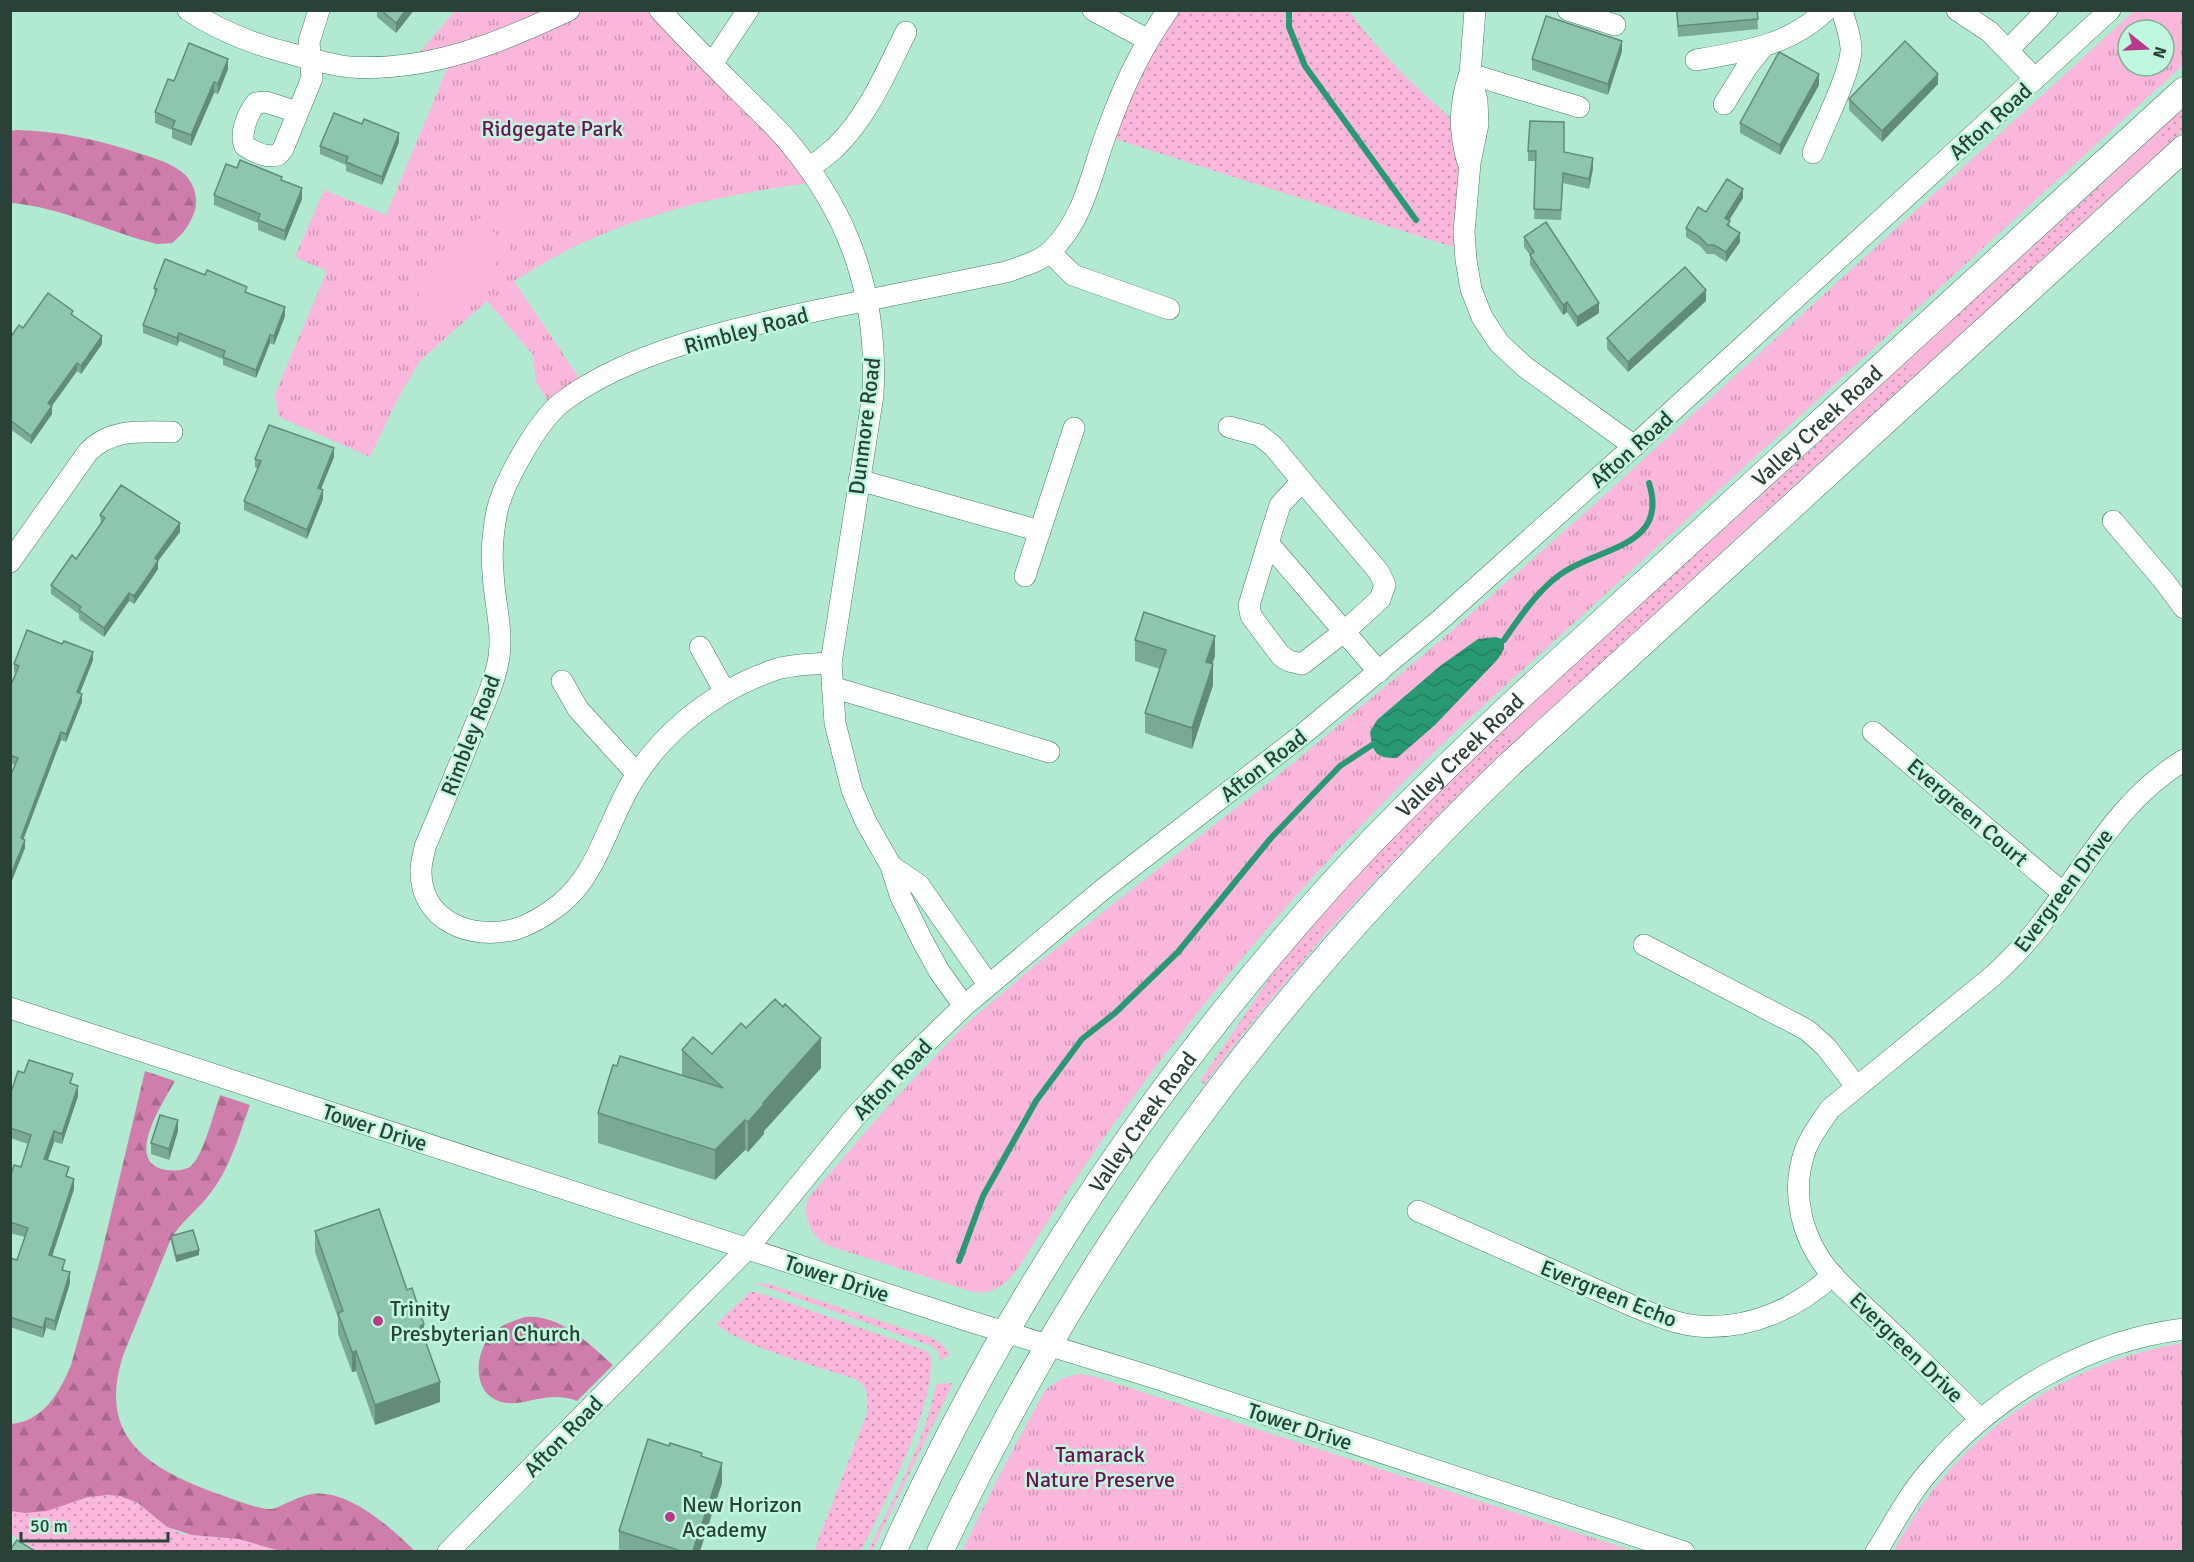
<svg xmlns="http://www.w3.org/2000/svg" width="2194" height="1562" font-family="Signika,sans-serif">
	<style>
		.grass { fill: url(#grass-dots) }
		.forest { fill: url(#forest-firs) }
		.park { fill: url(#park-tufts); fill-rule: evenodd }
		.garden { fill: #fbb6db }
		.water { fill: url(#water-waves) }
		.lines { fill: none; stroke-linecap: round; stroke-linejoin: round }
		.stream { stroke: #299973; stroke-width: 6 }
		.minor-casing { stroke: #467c66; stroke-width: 22 }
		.major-casing { stroke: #467c66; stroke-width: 27 }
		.minor { stroke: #fff; stroke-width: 21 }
		.major { stroke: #fff; stroke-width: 26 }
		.wall { fill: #7aaa95 }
		.shaded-wall { fill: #638b79 }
		.building { fill: #8ec6ad; stroke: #638b79; stroke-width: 1.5 }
		.poi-dot { fill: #b73b8a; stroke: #bff8de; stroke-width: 2 }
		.labels { text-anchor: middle; stroke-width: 5; stroke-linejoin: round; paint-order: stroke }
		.street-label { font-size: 22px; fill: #2a4137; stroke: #bff8de }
		.park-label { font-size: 22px; fill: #711051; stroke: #bff8de }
		.poi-label { font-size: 22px; fill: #2a4137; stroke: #bff8de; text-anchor: start }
	</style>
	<defs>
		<pattern id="grass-dots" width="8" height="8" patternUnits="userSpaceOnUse" patternTransform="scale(1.5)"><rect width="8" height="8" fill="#fbb6db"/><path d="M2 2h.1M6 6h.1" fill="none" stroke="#cb96b2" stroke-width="1.8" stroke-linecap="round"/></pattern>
		<pattern id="forest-firs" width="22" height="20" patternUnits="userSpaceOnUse" patternTransform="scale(1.5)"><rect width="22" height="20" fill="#cf7eac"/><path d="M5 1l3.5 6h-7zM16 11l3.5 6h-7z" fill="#a8698d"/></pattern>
		<pattern id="park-tufts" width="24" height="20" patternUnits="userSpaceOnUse" patternTransform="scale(1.5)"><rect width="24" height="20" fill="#fbb6db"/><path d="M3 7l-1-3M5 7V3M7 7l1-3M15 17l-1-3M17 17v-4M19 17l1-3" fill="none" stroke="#cb96b2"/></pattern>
		<pattern id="water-waves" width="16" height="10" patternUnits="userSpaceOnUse" patternTransform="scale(1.5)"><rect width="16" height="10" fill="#299973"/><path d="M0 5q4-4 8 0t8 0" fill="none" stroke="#237e5f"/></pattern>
	</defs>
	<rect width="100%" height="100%" fill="#b2ead1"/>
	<g class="grass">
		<path d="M1168,11H1349C1383,57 1417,89 1460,126L1465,251L1106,136Z"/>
		<path d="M2183,109V130L2165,147L2154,135Z"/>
		<path d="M2102,184L2112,195L1967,328L1956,316Z"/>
		<path d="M1903,365L1913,377L1768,509L1758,498Z"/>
		<path d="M1704,547L1715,558L1570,691L1559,679Z"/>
		<path d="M1506,728L1516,740L1454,799L1377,878L1365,867L1441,790Z"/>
		<path d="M1317,921L1328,931L1253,1021L1204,1084L1200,1081L1275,970Z"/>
		<path d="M754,1283L769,1284L932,1338L943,1345L951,1355L940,1360L937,1350L929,1345Z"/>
		<path d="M750,1292H755L772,1297L921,1349L928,1352L931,1358C934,1410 884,1503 861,1551H814L867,1413V1393L864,1386L857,1380C816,1365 749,1350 716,1324Z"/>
		<path d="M953,1383L872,1551H868C893,1498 925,1443 936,1384Z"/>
		<path d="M98,1495L120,1496L130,1499L145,1508L167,1527L182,1534L239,1539L280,1551H37L11,1534L10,1511C46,1515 65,1502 98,1495Z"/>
	</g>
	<g class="forest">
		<path d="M16,130C60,131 100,140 141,154C154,158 168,162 179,170C192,178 199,195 195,210C191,223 183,235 172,243L157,244C107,232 62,207 11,203V131Z"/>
		<path d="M145,1071L175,1081C164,1101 122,1163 166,1170C174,1171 186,1171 192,1165C204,1153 214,1112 220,1095L250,1105C239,1135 230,1169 209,1195C197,1211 180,1222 170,1241L124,1353C97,1433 142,1465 210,1491C228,1497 248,1506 267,1509H273C286,1504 299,1496 312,1494C349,1489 391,1528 415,1551H280L239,1539L192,1535L167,1527L138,1503L120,1496L108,1495L88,1497L47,1511L25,1513L11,1511L10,1424C43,1422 60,1392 71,1365L100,1260Z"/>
		<path d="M525,1317C560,1314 588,1343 613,1365L577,1401C570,1398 562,1397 555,1397C533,1397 510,1411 491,1397C472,1383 477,1349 492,1334C501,1325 512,1321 525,1317Z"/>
	</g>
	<g class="park">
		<path d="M455,11H660L818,182C734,192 642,212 566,251C548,260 531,271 514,281L585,387L554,410L536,383L533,355L487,301L420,361L399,396L370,457L279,417L275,394L327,271L295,257L324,190L386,215L452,57L409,65Z"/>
		<path d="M2134,11H2183V65L1457,730C1290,889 1142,1067 1021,1264C1009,1281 996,1295 973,1292L826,1245C810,1235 801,1214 809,1197L889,1105L965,1025L1034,966L1292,764L1440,641L1588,510ZM2128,30H2164V66H2128Z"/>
		<path d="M2183,1343V1551H1893C1905,1532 1916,1512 1930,1494C1991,1413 2084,1359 2183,1343Z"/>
		<path d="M1083,1374L1096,1377L1634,1551H962L999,1476L1044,1392C1054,1381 1068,1375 1083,1374Z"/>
	</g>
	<g class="garden">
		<path d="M2154,135L2165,147L2112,195L2102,184Z"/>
		<path d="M511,195L531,209L516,231L495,215Z"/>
		<path d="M479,218L511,249L440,317L412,287Z"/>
		<path d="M1956,316L1967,328L1913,377L1903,365Z"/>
		<path d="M1758,498L1768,509L1715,558L1704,547Z"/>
		<path d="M1559,679L1570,691L1516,740L1506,728Z"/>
		<path d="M1365,867L1377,878L1328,931L1317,921Z"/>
	</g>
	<path class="water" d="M1496,637L1504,640V649L1498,659L1435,725L1397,758C1375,758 1373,753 1370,732L1377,720L1440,666L1478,639Z"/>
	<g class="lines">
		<g class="stream">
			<path d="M1289,10V27L1305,66L1416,220"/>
			<path d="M1504,640C1520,617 1535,594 1558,576C1595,547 1670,549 1649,483"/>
			<path d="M959,1261L983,1196L1036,1101L1082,1039L1115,1013L1178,952L1271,838L1340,766L1372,745"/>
		</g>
		<defs>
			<g id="minor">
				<path d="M188,10C219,31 256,45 292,54C311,59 331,65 350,67C428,72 500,43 569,10"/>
				<path d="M660,10C690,43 722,74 753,105C766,118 780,131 791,145C852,219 878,299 873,395L831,663L835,723L852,790L866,822L891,866L900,895L922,940L939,971L964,1006"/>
				<path d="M1093,10L1148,40"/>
				<path d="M1475,10L1470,74L1477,101L1478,124L1470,163L1464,232L1466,260L1471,289L1482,317L1499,343L1525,367L1634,446"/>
				<path d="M1568,10L1615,25"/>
				<path d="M1957,10L1990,32L2035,79"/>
				<path d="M2008,50L2047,10"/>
				<path d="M1696,60C1743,52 1791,45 1826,10"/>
				<path d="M712,64L748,10"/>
				<path d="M1470,74L1579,107"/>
				<path d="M1724,104L1747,67L1763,47"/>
				<path d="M297,112L266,102L256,103C248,113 239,134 245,146C254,152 267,158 278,155L283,149L312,78L309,42L319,10"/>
				<path d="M1813,153C1823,126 1848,79 1851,52C1852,38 1845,23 1842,10"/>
				<path d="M1468,163C1459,132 1459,106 1469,76"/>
				<path d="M809,168C818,162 827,155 835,148C868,116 886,72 906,32"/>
				<path d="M1050,252L1073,275L1169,309"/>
				<path d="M1229,427L1259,435L1273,446L1302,481"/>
				<path d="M859,480L1040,531"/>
				<path d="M2113,521L2164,581L2184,608"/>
				<path d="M1268,543L1249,605L1251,616L1281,656L1289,661L1302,664L1345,631L1380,599L1385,585L1379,572L1302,481L1280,505L1268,543L1379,672"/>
				<path d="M10,562L88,452C111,428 142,432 172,432"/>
				<path d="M1025,576L1074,428"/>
				<path d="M700,647L725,692"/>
				<path d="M831,663C814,664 794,664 777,669C710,691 649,741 620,805C603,840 591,880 559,905C546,915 532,924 516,929C471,941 420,921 421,870C421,862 424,854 425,847C441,809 457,771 472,733C482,709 495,683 499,657C503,628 494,601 493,572C491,552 493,531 497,511C504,481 538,421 562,402C632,349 745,326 829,308C888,296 947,284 1006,272C1022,266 1040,262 1052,250C1084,219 1091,174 1106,134C1123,87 1139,52 1168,10"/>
				<path d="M562,681L578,709L636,773"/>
				<path d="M832,687L1049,752"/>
				<path d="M1873,732L2063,893"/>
				<path d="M891,866L919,885L988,984"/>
				<path d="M1644,945L1807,1030L1826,1047L1856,1086"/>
				<path d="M10,1008L969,1321L1149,1376L1684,1552"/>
				<path d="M1418,1211L1635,1307C1655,1315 1676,1324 1698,1326C1749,1330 1796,1309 1833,1275"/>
				<path d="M1981,1420C1949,1387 1916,1356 1883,1324C1866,1308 1849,1293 1833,1276C1802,1241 1789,1193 1806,1148C1812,1134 1821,1122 1830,1109L1994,975C2011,959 2027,943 2041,924C2087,865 2117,801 2184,760"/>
				<path d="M448,1552L747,1249L854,1118L905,1063L964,1006L1102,890L1302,735L1440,620L1634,446L2110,10"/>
				<path d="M1876,1552C1894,1524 1909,1493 1932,1468C1996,1394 2086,1341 2184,1329"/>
			</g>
			<g id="major">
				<path id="s1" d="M893,1552C1003,1308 1153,1083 1332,884C1392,818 1457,756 1522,695L2184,90"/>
				<path d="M940,1552C1082,1250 1269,995 1510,764L2184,148"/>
			</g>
		</defs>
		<use href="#minor" class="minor-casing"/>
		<use href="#major" class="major-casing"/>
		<use href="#minor" class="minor"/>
		<use href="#major" class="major"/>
	</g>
	<g class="wall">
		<path d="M377,10H414L396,33L377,17Z"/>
		<path d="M1676,10H1757L1758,29L1678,37Z"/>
		<path d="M1622,51L1608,95L1532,70V59Z"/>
		<path d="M228,69L218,94L214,93L191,146L172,138V130L155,123V112L174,81Z"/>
		<path d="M1938,84L1882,142L1849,110V99Z"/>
		<path d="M1819,85L1780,155L1740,133V123Z"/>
		<path d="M399,142L382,185L346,171V165L320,154V146Z"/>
		<path d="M1528,151L1564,152L1593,168L1589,189L1563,183L1561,220L1534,219L1536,161H1528Z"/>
		<path d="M237,168L282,181L302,199L285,241L258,230V223L214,205V195Z"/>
		<path d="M1743,198L1729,220L1730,227L1740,242L1726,262L1714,254H1707L1700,246L1686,237V228L1706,212Z"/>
		<path d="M1524,237L1599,313L1577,327L1567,312L1563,315L1530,265V255L1524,247Z"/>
		<path d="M154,288L247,292L285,316L274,345L270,343L256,378L223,365V359L179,341L177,346L143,333V325L155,296Z"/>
		<path d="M1706,301L1628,372L1607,349V338Z"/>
		<path d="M73,316L102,344L81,374L77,371L52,406V414L31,444L10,429V338L23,328Z"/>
		<path d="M334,457L321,489L323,499L307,539L244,510V501L258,469L255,467V459Z"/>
		<path d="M100,515L180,532L158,561V569L146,587L134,604L129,601L104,637L79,619V614L51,594V585L76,559L101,524Z"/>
		<path d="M1135,640L1215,656L1212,664L1213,685L1192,749L1145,733V713L1160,669L1135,661Z"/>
		<path d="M93,660L80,693L82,702L66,742L61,740L53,760L23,839L25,848L10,885V777L15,765L10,763V687L16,673L14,672V664Z"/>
		<path d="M746,1028L821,1068L764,1131V1134L748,1152L745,1150L715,1180L598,1143V1113L617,1066L682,1076V1050L712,1054Z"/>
		<path d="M24,1073L73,1084L78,1096L62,1144L54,1142L48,1160L69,1177L74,1189L52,1256L65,1271L70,1283L55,1331L46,1328L43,1338L10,1327V1258L17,1260L25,1237L10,1233V1177L21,1167L28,1144L10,1138V1095Z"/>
		<path d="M178,1131L169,1160L151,1154V1143Z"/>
		<path d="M315,1231L424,1338L440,1402L375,1425L356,1371L352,1372L338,1334V1318L315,1252Z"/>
		<path d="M171,1236L199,1255L176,1262L171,1241Z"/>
		<path d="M702,1456L722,1483L700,1551H619V1531Z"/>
	</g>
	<g class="shaded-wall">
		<path d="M406,10H414L396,33V23Z"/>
		<path d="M1622,41V51L1608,95V84Z"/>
		<path d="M228,59V69L218,94V84Z"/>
		<path d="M1819,74V85L1780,155V145Z"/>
		<path d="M1938,74V84L1882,142V131Z"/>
		<path d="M214,82V93L191,146V135Z"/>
		<path d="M399,133V142L382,185V177Z"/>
		<path d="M1593,158V168L1589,189V179Z"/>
		<path d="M302,188V199L285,241V231Z"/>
		<path d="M1743,189V198L1725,227V218Z"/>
		<path d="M1740,233V242L1726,262V252Z"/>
		<path d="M1706,290V301L1628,372V362Z"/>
		<path d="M1567,302V312L1563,315V305Z"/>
		<path d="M1599,303V313L1577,327V317Z"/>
		<path d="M285,307V316L274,345V336Z"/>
		<path d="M179,333V341L177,346V338Z"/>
		<path d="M270,335V343L256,378V370Z"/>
		<path d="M102,336V344L81,374V366Z"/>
		<path d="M77,363V371L48,411V403Z"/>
		<path d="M52,406V414L31,444V436Z"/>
		<path d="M334,448V457L318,496V488Z"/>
		<path d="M12,463V472L10,474V466Z"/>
		<path d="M323,490V499L307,539V530Z"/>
		<path d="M180,523V532L158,561V569L134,604V596L155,558Z"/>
		<path d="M129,593V601L104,637V628Z"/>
		<path d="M1215,636V656L1206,683V662Z"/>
		<path d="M93,652V660L77,700V692Z"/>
		<path d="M1213,664V685L1192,749V728Z"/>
		<path d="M82,694V702L66,742V734Z"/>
		<path d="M61,732V740L21,846V838Z"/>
		<path d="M25,840V848L10,885V877Z"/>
		<path d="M821,1038V1068L764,1131V1134L748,1152V1122L763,1103Z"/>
		<path d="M78,1086V1096L62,1144V1134Z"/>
		<path d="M178,1120V1131L169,1160V1149Z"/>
		<path d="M745,1120V1150L715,1180V1150Z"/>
		<path d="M54,1131V1142L44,1170V1159Z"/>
		<path d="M74,1179V1189L49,1266V1255Z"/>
		<path d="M199,1250V1255L176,1262V1256Z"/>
		<path d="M70,1272V1283L55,1331V1321Z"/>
		<path d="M46,1318V1328L43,1338V1328Z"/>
		<path d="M424,1324V1345L420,1326Z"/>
		<path d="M356,1351V1371L352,1372V1352Z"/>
		<path d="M440,1382V1402L375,1425V1405Z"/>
		<path d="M722,1463V1483L700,1551H693Z"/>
	</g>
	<g class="building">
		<path d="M381,10H406L396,23Z"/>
		<path d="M1677,10H1757L1758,19L1678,26Z"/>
		<path d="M1546,16L1622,41L1608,84L1532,59Z"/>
		<path d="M1905,41L1938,74L1882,131L1849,99Z"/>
		<path d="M189,43L228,59L218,84L214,82L191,135L172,128L175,121L155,112L168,79L174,81Z"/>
		<path d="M1779,52L1819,74L1780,145L1740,123Z"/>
		<path d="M334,113L362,124L364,119L399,133L382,177L346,162L348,157L320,146Z"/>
		<path d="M1530,121L1564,122V152L1593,158L1589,179L1563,173L1561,210L1534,209L1536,151H1528Z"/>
		<path d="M240,160L282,177L281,180L302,188L285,231L258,220L260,214L214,195L226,164L237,168Z"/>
		<path d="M1727,179L1743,189L1725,218L1730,221L1727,225L1740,233L1726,252L1714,245H1707L1700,237L1686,228L1698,207L1706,212Z"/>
		<path d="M1546,222L1599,303L1577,317L1567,302L1563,305L1530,255L1534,252L1524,237Z"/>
		<path d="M165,259L205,275L207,270L247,287L245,292L285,307L274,336L270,335L256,370L223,357L225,351L179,333L177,338L143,325L157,289L154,288Z"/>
		<path d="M1685,267L1706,290L1628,362L1607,338Z"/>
		<path d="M48,293L73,311L71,314L102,336L81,366L77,363L48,403L52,406L31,436L10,420V338L19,325L23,328Z"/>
		<path d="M269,425L334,448L318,488L323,490L307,530L244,501L261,461L255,459Z"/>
		<path d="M121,485L180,523L155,558L158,561L146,579L134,596L129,593L104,628L79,610L81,607L51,585L72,555L76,559L105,518L100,515Z"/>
		<path d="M1144,612L1215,636L1206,662L1213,664L1192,728L1145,713L1166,650L1135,640Z"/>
		<path d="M27,630L62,644L64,641L93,652L77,692L82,694L66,734L61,732L53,752L21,838L25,840L10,877V777L18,758L10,755V687L19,666L14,664Z"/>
		<path d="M775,999L783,1007L785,1004L821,1038L763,1103L764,1104L748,1122L745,1120L715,1150L598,1113L613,1065L617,1066L620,1056L723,1088L682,1050L693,1037L712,1054L741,1023L746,1028Z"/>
		<path d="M29,1060L73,1074L70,1083L78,1086L62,1134L54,1131L44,1159L69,1167L66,1176L74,1179L49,1255L65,1260L62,1270L70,1272L55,1321L46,1318L43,1328L10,1317V1258L17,1260L28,1228L10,1222V1177L14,1165L21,1167L31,1135L10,1128L11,1115H10V1095L18,1071L24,1073Z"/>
		<path d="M160,1115L178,1120L169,1149L151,1143Z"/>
		<path d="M379,1209L407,1290L412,1288L424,1324L420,1326L440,1382L375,1405L356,1351L352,1352L338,1313L343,1311L315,1231Z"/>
		<path d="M193,1230L199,1250L176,1256L171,1236Z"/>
		<path d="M648,1439L669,1446L670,1443L702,1453L701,1456L722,1463L693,1551H681L619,1531Z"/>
		<path d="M17,1540L35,1551H10V1546L12,1547Z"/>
	</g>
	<g class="poi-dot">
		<circle cx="378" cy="1321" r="6"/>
		<circle cx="670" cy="1517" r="6"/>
	</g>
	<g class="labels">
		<g class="street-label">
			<text transform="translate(1990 121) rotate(-42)" y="8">Afton Road</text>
			<text transform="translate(746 330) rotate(-15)" y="8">Rimbley Road</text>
			<text transform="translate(864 426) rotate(-83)" y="8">Dunmore Road</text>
			<text dy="8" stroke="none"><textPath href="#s1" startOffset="1470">Valley Creek Road</textPath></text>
			<text transform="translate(1631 449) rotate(-42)" y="8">Afton Road</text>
			<text transform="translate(470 735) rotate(-69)" y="8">Rimbley Road</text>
			<text dy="8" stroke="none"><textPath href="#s1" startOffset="984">Valley Creek Road</textPath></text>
			<text transform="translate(1263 765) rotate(-38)" y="8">Afton Road</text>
			<text transform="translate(1968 812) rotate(41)" y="8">Evergreen Court</text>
			<text transform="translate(2063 890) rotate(-53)" y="8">Evergreen Drive</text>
			<text transform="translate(892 1079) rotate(-46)" y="8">Afton Road</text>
			<text dy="8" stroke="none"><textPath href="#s1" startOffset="498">Valley Creek Road</textPath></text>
			<text transform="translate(375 1127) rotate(18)" y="8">Tower Drive</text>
			<text transform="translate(837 1278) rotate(18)" y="8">Tower Drive</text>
			<text transform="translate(1609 1293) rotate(22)" y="8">Evergreen Echo</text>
			<text transform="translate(1907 1347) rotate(44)" y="8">Evergreen Drive</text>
			<text transform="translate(1300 1426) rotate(18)" y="8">Tower Drive</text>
			<text transform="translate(563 1436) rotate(-46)" y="8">Afton Road</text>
		</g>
		<g class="park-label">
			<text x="552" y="136">Ridgegate Park</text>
			<text x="1100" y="1462">Tamarack<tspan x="1100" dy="25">Nature Preserve</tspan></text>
		</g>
		<g class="poi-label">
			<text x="390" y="1316">Trinity<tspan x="390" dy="25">Presbyterian Church</tspan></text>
			<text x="682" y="1512">New Horizon<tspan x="682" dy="25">Academy</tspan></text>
		</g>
	</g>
	<rect width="2194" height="1562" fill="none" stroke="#2a4137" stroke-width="24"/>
	<g transform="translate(2146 48) rotate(108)"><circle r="28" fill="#bff8de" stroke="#83af9b" stroke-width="1.5"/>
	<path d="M0-4.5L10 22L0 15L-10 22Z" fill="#b73b8a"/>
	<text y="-9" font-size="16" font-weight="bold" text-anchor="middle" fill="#2a4137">N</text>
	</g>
	<path d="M21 1532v9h147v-9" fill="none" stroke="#2a4137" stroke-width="3"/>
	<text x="30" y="1532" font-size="18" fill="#2a4137" stroke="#bff8de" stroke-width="4.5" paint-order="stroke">50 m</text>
</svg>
